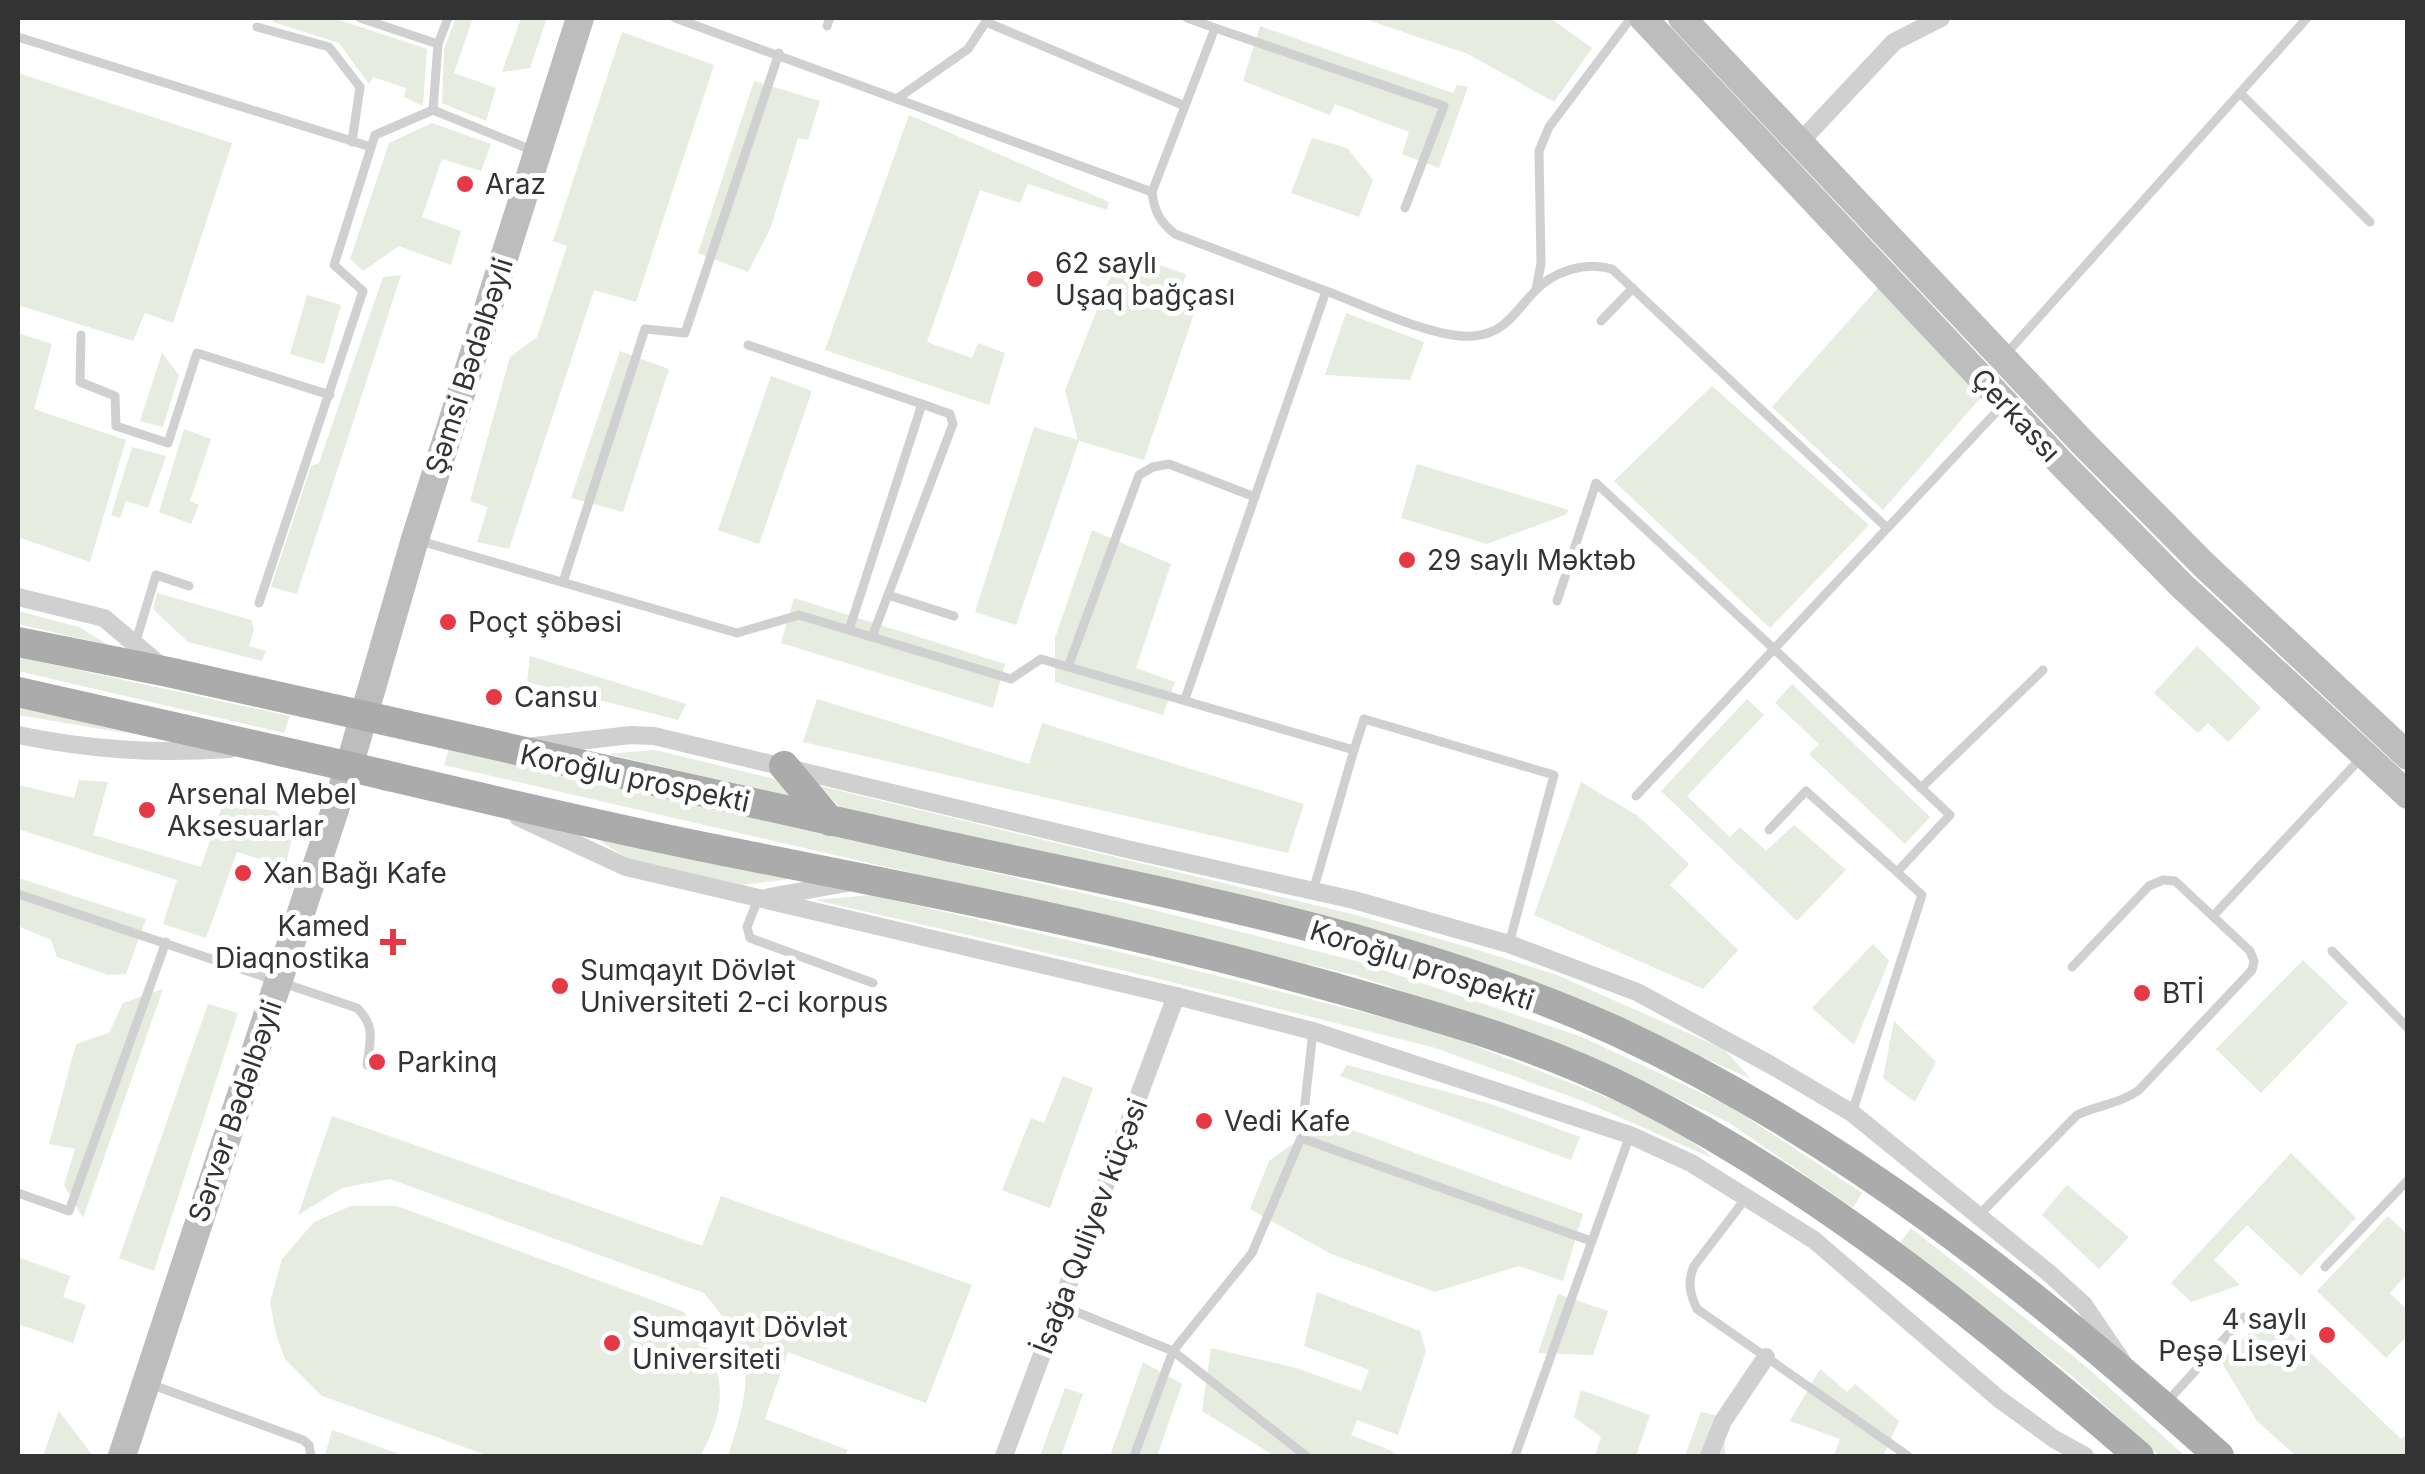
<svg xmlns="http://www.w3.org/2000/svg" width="2425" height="1474" font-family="Inter,sans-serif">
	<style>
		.green { fill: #e6ecdf }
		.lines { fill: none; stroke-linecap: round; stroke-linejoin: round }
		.lane { stroke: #d0d0d0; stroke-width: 9 }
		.street { stroke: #d0d0d0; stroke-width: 18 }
		.secondary { stroke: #bdbdbd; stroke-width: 28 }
		.primary { stroke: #ababab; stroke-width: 30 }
		.poi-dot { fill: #e63946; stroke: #fff; stroke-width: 4 }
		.labels { text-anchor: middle; stroke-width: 10; stroke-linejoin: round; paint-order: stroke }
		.poi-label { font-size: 28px; fill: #333; stroke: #fff; text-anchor: start }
		.street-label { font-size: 28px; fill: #333; stroke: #fff }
	</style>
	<rect width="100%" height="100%" fill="#fff"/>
	<g class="green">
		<path d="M272,18H333L427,49L423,106L404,97L406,88L373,77L369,84L339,43L273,22Z"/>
		<path d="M456,18H473L454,73L496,88L486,121L442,103L444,49Z"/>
		<path d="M521,18H547L530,68L502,72Z"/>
		<path d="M1362,18H1550L1592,48L1554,102L1468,54Z"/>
		<path d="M1260,26L1453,93L1457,85L1468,87L1439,168L1402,154L1409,132L1335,104L1330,115L1243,81Z"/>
		<path d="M622,32L714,65L636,302L594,290L509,549L477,542L488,507L470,501L510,357L537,337L567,246L553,241Z"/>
		<path d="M18,73L232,143L173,323L145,313L133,341L18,305Z"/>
		<path d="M754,81L820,101L808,140L798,138L771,227L748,272L698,253Z"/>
		<path d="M909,115L1109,202L1107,210L1028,184L1020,203L980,190L927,342L972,358L978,343L1005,353L989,405L825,350Z"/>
		<path d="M432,123L491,144L481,171L442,159L422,217L461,231L451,265L399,246L363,271L350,259L389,143Z"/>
		<path d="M1312,138L1347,148L1373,180L1359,217L1291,193Z"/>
		<path d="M1120,252L1186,274L1181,289L1200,296L1144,460L1079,441L1016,625L975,612L1034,427L1078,440L1065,390Z"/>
		<path d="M401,275L297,594L271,587L311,466L319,463L383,277Z"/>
		<path d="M1878,288L1982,396L1883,510L1772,407Z"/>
		<path d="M307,295L341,305L324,364L290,354Z"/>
		<path d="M1346,313L1424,342L1410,380L1325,375Z"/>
		<path d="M18,333L52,344L34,409L126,440L90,562L18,537Z"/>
		<path d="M620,351L669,369L623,512L571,498Z"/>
		<path d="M162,353L179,375L163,427L140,421Z"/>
		<path d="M771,376L812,391L759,544L718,530Z"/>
		<path d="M1712,386L1869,525L1770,628L1614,481Z"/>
		<path d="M184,429L211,439L190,501L199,505L191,524L159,512Z"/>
		<path d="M132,447L166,456L148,508L126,501L120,518L111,515Z"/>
		<path d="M1417,464L1569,510L1565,515L1487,544L1401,518Z"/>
		<path d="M1092,530L1171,564L1136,668L1175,682L1163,715L1055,682V638Z"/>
		<path d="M157,593L251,620L254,629L249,646L266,651L262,661L188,642L153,609Z"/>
		<path d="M794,598L1005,664L993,708L781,643Z"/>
		<path d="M18,611L79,627L108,645L18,624Z"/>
		<path d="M2197,646L2261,708L2228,742L2208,723L2198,733L2154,693Z"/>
		<path d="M530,656L686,704L678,720L527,682Z"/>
		<path d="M18,657L290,716L284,733L18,671Z"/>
		<path d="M1792,684L1930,817L1905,844L1809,754L1819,744L1775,703Z"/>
		<path d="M817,699L1029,764L1042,723L1304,804L1288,853L803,742Z"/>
		<path d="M1747,699L1764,715L1687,796L1730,837L1740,827L1766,851L1794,825L1846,870L1797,921L1661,791Z"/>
		<path d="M18,706L131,734L18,715Z"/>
		<path d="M449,749L1122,902L1356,961L1582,1037L1731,1107L1862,1193L1853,1208L1728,1122L1578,1051L1355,975L444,765Z"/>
		<path d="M655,750L779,780L800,799L608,754Z"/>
		<path d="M79,780L108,782L93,835L201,867L223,803L276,811L294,830L285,867L237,852L206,938L163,924L177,880L18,829V785L74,798Z"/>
		<path d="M1581,782L1638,816L1689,864L1670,885L1738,950L1703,989L1534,915Z"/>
		<path d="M820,786L1352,914L1478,950L1557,975L1724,1049L1751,1079L1542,984L841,808Z"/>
		<path d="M582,830L790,879L743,885L629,859Z"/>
		<path d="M18,878L146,919L126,974L108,975L57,957L51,940L18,926Z"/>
		<path d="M871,895L1146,958L1437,1031L1624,1104L1687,1137L1714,1159L1583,1101L1432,1047L1151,977L815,900Z"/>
		<path d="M1873,944L1889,961L1854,1045L1812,1008Z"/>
		<path d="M2303,960L2348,1003L2261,1093L2216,1049Z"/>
		<path d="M163,989L83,1218L64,1185L75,1149L49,1144L76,1044L109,1033L123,1003Z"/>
		<path d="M208,1004L238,1013L154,1271L119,1258Z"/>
		<path d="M1894,1021L1936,1062L1915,1102L1883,1078Z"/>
		<path d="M1347,1065L1491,1104L1580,1137L1571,1160L1340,1076Z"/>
		<path d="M1063,1076L1093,1088L1050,1208L1002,1190L1031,1118L1044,1123Z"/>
		<path d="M332,1116L702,1246L721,1196L972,1285L926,1403L788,1352L765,1419L848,1450L845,1456H728C752,1381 757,1356 704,1293L390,1179L342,1188L298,1215Z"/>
		<path d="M1325,1120L1583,1214L1563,1281L1519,1266L1435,1292L1331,1254L1250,1209L1269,1161Z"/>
		<path d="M2291,1153L2356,1218L2301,1276L2247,1225L2214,1260L2240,1285L2191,1302L2171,1283Z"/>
		<path d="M2067,1185L2129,1237L2099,1269L2042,1215Z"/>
		<path d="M351,1206H397L684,1312C723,1364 733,1398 700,1456H489L322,1396L285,1359L276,1334L270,1302L282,1259L314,1222Z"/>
		<path d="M2388,1216L2407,1234V1274L2390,1293L2407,1310L2408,1335L2386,1358L2317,1291Z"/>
		<path d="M1911,1228L2083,1364L2185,1456H2160L2071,1375L1900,1243Z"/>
		<path d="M18,1257L70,1276L63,1297L86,1305L73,1343L18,1324Z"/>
		<path d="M1317,1292L1420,1331L1426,1351L1398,1435L1357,1420L1351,1435L1392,1451L1397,1456H1275L1202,1411L1211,1348L1296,1368L1361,1391L1369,1370L1304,1346Z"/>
		<path d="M1558,1294L1608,1311L1593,1355L1538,1353Z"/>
		<path d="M2269,1313L2401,1439L2407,1434V1456H2296L2257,1421L2221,1361Z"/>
		<path d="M1143,1362L1182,1384L1157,1456H1110Z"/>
		<path d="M1820,1369L1847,1392L1855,1384L1899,1421L1883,1456H1834L1840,1439L1790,1421Z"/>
		<path d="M1065,1388L1083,1394L1061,1456H1040Z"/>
		<path d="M1581,1390L1650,1415L1636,1456H1595L1601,1437L1574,1417Z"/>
		<path d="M59,1411L92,1455L91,1456H43Z"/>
		<path d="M1701,1412L1724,1417L1725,1456H1685Z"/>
		<path d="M332,1430L405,1456L325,1455Z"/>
	</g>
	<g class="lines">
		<g class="lane">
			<path d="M360,18L438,44"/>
			<path d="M675,18L1152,192"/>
			<path d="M1187,18L1215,28"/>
			<path d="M986,22L1185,106"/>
			<path d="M827,26L830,18"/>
			<path d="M257,27L329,47L360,87L352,142"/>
			<path d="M18,37L371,147"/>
			<path d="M2241,94L2370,222"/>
			<path d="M898,98L968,49L987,20"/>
			<path d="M433,110L438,44L448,18"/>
			<path d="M1536,289L1541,264L1539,151L1549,127L1631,18"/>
			<path d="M1326,291C1364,305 1437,340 1474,336C1505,333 1515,312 1534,292C1553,271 1586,261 1612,269L1887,528"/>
			<path d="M1601,321L1633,288"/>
			<path d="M81,335L80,382L115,396L116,426L168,443L197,353L330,395"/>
			<path d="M748,345L922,404L849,630"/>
			<path d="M2005,355L2307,18"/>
			<path d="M417,540L737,633L799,615L1011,679L1041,659L1354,750L1313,891"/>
			<path d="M563,582L645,329L685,333L779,53"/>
			<path d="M888,595L954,616"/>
			<path d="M1557,601L1596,483L1774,649L1636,796"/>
			<path d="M259,603L363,291L334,265L375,135L433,110L534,151"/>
			<path d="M872,637L953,424L950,414L922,404"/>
			<path d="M135,644L156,575L189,586"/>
			<path d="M1068,667L1139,475L1153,467L1169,464L1255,497"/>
			<path d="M1185,699L1326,291L1175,234C1160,222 1154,211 1152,192L1215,28L1444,106L1405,208"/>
			<path d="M1354,750L1364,719L1554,775L1509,944"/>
			<path d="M1921,788L2043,670"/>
			<path d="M1769,830L1806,791L1897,872"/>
			<path d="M18,894L357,1008C376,1026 370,1041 367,1065"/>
			<path d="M758,899L747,927L750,938L873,983"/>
			<path d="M2213,916L2362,757"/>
			<path d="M2332,951L2408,1028"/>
			<path d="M1852,1113L1922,895L1897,872L1950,815L1774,649L2000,408"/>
			<path d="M1301,1138L1591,1241"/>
			<path d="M18,1193L69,1211L166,942"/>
			<path d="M1746,1198L1694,1266C1687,1282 1690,1294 1697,1309L1908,1456"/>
			<path d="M1980,1214L2077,1115C2098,1105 2120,1104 2139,1090L2252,970L2254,961L2250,951L2175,881L2163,880L2149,886L2072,967"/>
			<path d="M2325,1267L2408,1180"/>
			<path d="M1059,1305L1173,1351L1134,1456"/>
			<path d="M150,1384L303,1440L309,1445L311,1456"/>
			<path d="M2165,1404L2244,1317"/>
			<path d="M1306,1456L1173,1351L1252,1253L1301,1138L1313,1032"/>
			<path d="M1515,1456L1630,1135"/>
		</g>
		<g class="street">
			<path d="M1801,141L1894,42L1941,18"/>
			<path d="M18,597L104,618L160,665"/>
			<path d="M18,735C91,750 156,754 230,749"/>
			<path d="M534,746L631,735L654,736L1131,850L1354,900L1509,944L1637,992L1771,1065L1852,1113L2050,1274L2084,1305L2122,1361"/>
			<path d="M518,817L626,867L1176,996L1313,1031L1630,1135L1691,1163L1814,1240L1999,1399L2054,1439L2085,1456"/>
			<path d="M769,897L847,883"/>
			<path d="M1004,1456L1176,996"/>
			<path d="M1709,1456L1723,1421L1766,1357"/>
		</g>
		<g class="secondary">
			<path d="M1643,18L2063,465L2182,586L2408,795"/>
			<path d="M1682,18L2082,442L2204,565L2408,756"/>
			<path d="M122,1456L349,767L415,539L580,18"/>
		</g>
		<g class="primary">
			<path d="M18,642L168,672C427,730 686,789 946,846C1169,894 1407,936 1616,1031C1840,1135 2037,1292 2219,1456"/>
			<path d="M18,692C130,718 243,742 355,768C474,796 594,825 714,849C921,890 1129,930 1332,987C1435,1016 1540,1045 1636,1094C1820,1188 1983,1321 2139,1456"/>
			<path d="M784,766L830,821"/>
		</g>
	</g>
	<g class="poi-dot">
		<circle cx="465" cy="184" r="10"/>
		<circle cx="1035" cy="279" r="10"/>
		<circle cx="1407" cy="560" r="10"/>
		<circle cx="448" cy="622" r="10"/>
		<circle cx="494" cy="697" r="10"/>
		<circle cx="147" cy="810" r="10"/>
		<circle cx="243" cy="873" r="10"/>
		<path d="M388 927h10v10h10v10h-10v10h-10v-10h-10v-10h10z"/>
		<circle cx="560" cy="986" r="10"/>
		<circle cx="2142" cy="993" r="10"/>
		<circle cx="377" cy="1062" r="10"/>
		<circle cx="1204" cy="1121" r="10"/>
		<circle cx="2327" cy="1335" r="10"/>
		<circle cx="612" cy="1343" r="10"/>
	</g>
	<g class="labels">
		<g class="poi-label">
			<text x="485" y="194">Araz</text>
			<text x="1055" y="273">62 saylı<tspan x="1055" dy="32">Uşaq bağçası</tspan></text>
			<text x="1427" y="570">29 saylı Məktəb</text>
			<text x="468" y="632">Poçt şöbəsi</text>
			<text x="514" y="707">Cansu</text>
			<text x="167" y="804">Arsenal Mebel<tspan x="167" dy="32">Aksesuarlar</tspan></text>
			<text x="263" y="883">Xan Bağı Kafe</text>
			<text x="370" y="936" text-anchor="end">Kamed<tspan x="370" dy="32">Diaqnostika</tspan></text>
			<text x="580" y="980">Sumqayıt Dövlət<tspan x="580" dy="32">Universiteti 2-ci korpus</tspan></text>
			<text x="2162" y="1003">BTİ</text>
			<text x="397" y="1072">Parkinq</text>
			<text x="1224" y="1131">Vedi Kafe</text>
			<text x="2307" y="1329" text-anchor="end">4 saylı<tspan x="2307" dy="32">Peşə Liseyi</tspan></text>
			<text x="632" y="1337">Sumqayıt Dövlət<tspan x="632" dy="32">Universiteti</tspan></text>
		</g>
		<g class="street-label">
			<text transform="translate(469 366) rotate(-72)" y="10">Şəmsi Bədəlbəyli</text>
			<text transform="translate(2016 415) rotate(47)" y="10">Çerkassı</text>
			<text transform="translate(635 778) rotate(12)" y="10">Koroğlu prospekti</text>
			<text transform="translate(1422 965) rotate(18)" y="10">Koroğlu prospekti</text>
			<text transform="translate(235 1111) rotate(-71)" y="10">Sərvər Bədəlbəyli</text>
			<text transform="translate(1090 1226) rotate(-69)" y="10">İsağa Quliyev küçəsi</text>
		</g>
	</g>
	<rect width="2425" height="1474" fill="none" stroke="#333333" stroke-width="40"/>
</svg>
